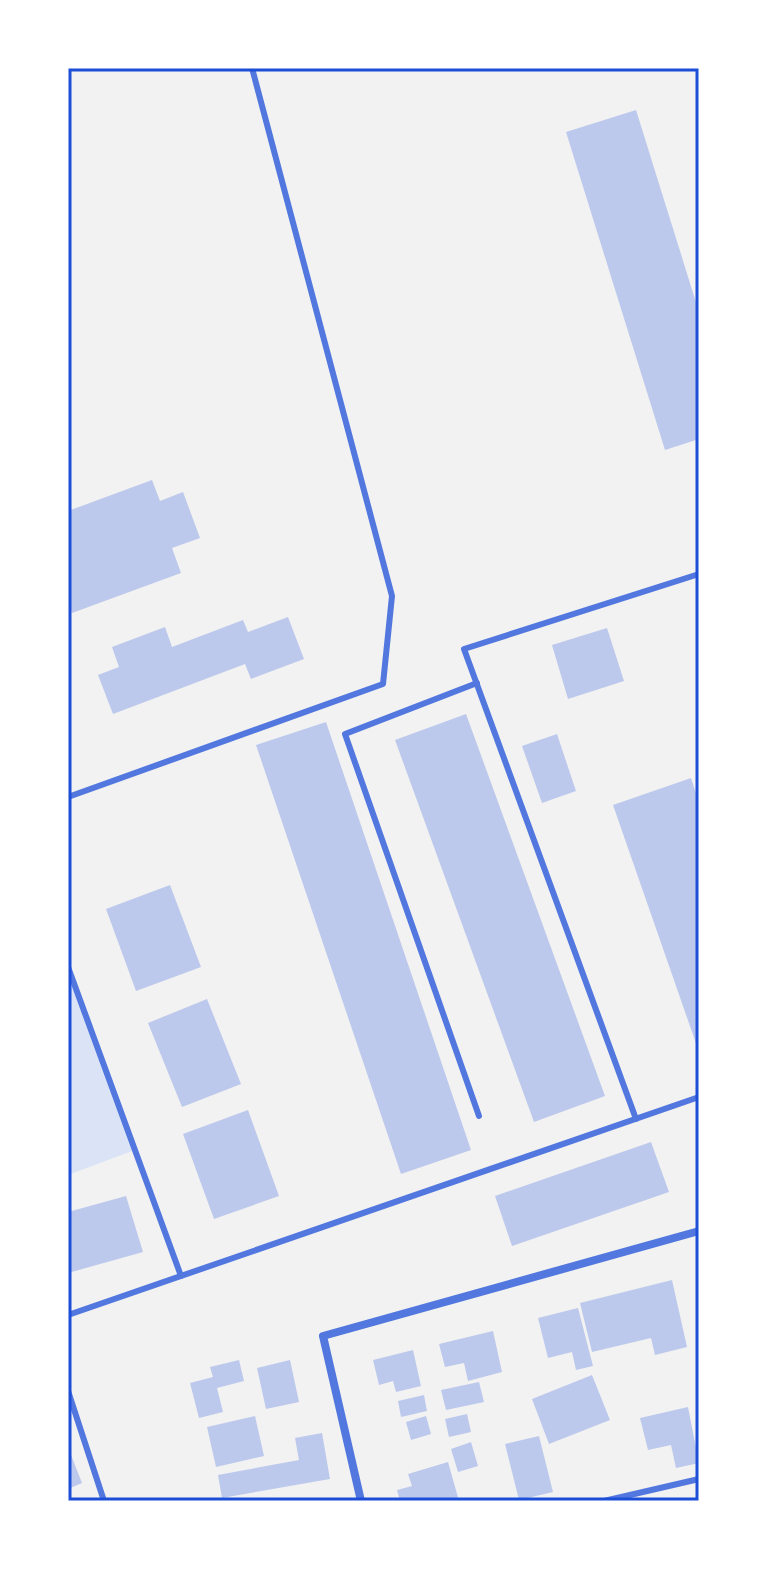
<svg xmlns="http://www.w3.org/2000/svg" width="767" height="1569" font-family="'DejaVu Sans',sans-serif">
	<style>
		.green { fill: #dbe4f7 }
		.building { fill: #bdc9ec }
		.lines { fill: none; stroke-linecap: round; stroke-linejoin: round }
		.service { stroke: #5277de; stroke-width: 6 }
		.minor { stroke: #5277de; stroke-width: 8 }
		.neatline { fill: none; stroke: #1d4ed8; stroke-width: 3 }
	</style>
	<rect width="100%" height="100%" fill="#f2f2f2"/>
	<path class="green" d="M68,967L135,1150L68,1175Z"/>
	<g class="building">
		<path d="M636,110L699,312V439L665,450L566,132Z"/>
		<path d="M152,480L160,501L183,492L200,538L172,548L181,573L72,613L68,601V511Z"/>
		<path d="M288,617L304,659L251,679L245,664L113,714L98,675L119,667L112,647L165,627L172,647L243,620L248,632Z"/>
		<path d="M607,628L624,681L568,699L552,645Z"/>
		<path d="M466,714L605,1096L534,1122L395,740Z"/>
		<path d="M326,722L471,1150L401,1174L256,745Z"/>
		<path d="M557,734L576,791L542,803L522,746Z"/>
		<path d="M691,778L699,802V1052L613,805Z"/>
		<path d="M170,885L201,967L136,991L106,909Z"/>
		<path d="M207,999L241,1084L182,1107L148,1023Z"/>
		<path d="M248,1110L279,1196L214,1219L183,1134Z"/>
		<path d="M651,1142L669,1192L512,1246L495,1196Z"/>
		<path d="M126,1196L143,1252L68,1273V1212Z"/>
		<path d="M672,1280L687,1347L655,1355L651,1338L592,1352L580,1303Z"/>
		<path d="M578,1308L593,1366L576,1370L572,1352L548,1358L538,1318Z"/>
		<path d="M493,1331L502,1372L468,1381L464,1363L445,1367L439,1344Z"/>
		<path d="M413,1350L421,1386L396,1392L393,1381L379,1385L373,1360Z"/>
		<path d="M239,1360L244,1381L217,1388L223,1412L199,1418L190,1383L213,1377L210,1367Z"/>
		<path d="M290,1360L299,1402L266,1409L257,1368Z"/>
		<path d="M592,1375L610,1420L549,1444L532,1399Z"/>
		<path d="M479,1382L484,1402L446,1410L441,1390Z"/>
		<path d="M424,1395L427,1411L401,1417L398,1401Z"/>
		<path d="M688,1407L699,1463L676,1468L671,1445L648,1450L640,1418Z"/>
		<path d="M467,1414L471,1432L449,1437L445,1419Z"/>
		<path d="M255,1416L264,1456L216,1467L207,1427Z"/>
		<path d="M426,1416L431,1434L411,1440L406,1422Z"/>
		<path d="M322,1433L330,1479L222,1498L218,1475L299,1460L295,1438Z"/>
		<path d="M539,1436L553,1492L519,1500L505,1444Z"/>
		<path d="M471,1442L478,1466L458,1472L451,1449Z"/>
		<path d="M68,1447L82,1483L68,1489Z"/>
		<path d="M448,1462L459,1501H400L397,1490L412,1486L408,1474Z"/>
	</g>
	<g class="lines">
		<g class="service">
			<path d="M477,683L345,734L479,1116"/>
			<path d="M68,797L383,684L392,596L252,68"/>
			<path d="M68,967L181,1276"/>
			<path d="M636,1119L464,649L699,574"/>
			<path d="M68,1315L699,1097"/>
			<path d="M68,1391L104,1501"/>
			<path d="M604,1501L699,1479"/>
		</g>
		<path class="minor" d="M361,1501L323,1336L699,1231"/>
	</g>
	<rect width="767" height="1569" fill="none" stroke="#ffffff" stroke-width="140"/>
	<rect x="70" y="70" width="627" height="1429" class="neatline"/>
</svg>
